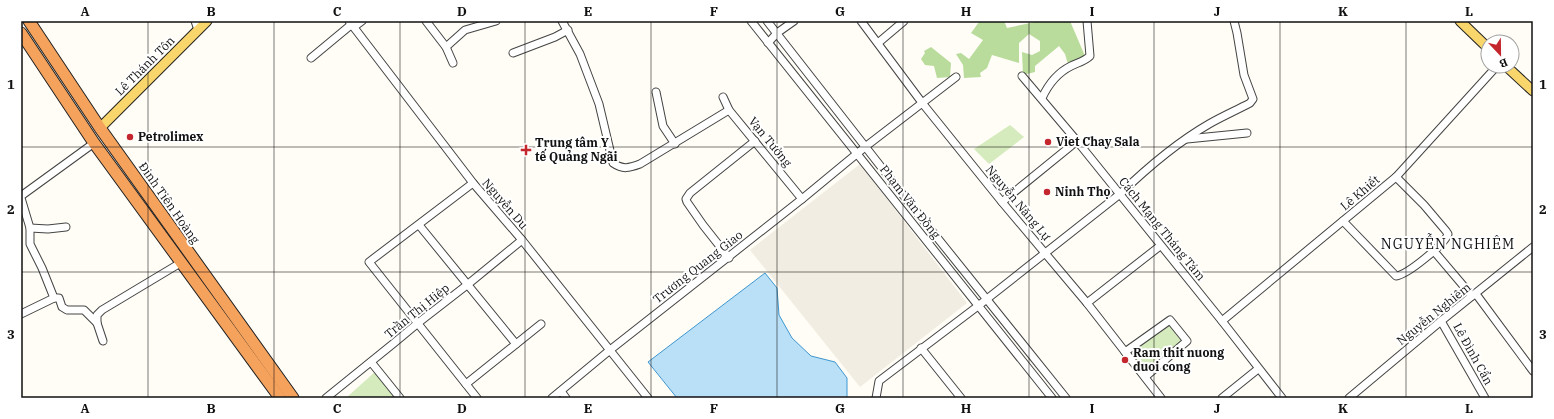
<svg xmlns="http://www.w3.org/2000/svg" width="1554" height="419" font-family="'IBM Plex Serif',serif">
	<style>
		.green { fill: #d5ebbd }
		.forest { fill: #b9dc9c }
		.plaza { fill: #f1ede2 }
		.water { fill: #b9e0f7; stroke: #3f96cf }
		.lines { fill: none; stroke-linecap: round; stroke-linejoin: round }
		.minor-casing { stroke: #444; stroke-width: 9 }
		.major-casing { stroke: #222; stroke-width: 11 }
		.highway-casing { stroke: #222; stroke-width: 13 }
		.minor { stroke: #fff; stroke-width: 7 }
		.major { stroke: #f9d66b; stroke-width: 9 }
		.highway { stroke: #f5a25d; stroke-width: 11 }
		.grid { fill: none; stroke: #111; stroke-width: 1; stroke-opacity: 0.55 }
		.poi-dot { fill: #c4262e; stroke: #fff; stroke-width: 1.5 }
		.labels { text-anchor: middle; stroke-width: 4; stroke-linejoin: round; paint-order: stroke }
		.street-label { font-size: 12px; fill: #111; stroke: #fff }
		.poi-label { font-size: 12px; font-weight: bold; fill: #111; stroke: #fff; text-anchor: start }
		.quarter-label { font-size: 14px; letter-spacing: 1px; fill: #111; stroke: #fff }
		.neatline { fill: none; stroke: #111; stroke-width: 1.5 }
		.grid-label { font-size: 13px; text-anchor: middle; font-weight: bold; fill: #111 }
	</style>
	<rect width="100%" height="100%" fill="#fffdf5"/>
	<g class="green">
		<path d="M1010,125L1024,137L989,164L974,149Z"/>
		<path d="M1170,321L1188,345L1149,376L1131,354Z"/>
		<path d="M377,370L399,398H346Z"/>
	</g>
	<g class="forest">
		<path d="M984,21H1004L1007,28L1040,21H1070L1085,56L1068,64L1065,54L1059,46L1035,66V72L1023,75L1022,52L1032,55L1040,51V41L1029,34L1019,43V63L992,55L987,68L980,73L981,77L964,78L963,65L956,54L961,53L969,59L983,40L971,33L979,22Z"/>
		<path d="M931,47L951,63L950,77L937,78L934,66L925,65L921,59L925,53L924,51Z"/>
	</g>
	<path class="plaza" d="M860,164L967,303L860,387L750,250Z"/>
	<path class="water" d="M765,273L777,288L779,315L792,338L811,356L835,362L847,378V398H677L648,362Z"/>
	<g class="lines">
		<defs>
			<g id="minor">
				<path d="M195,21L198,30"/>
				<path d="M349,21L473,183L522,240L648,398"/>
				<path d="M426,21L446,47L453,63"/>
				<path d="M562,21L580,54L599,104L613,163C623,170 629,168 640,164L729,110"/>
				<path d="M751,21L1052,398"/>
				<path d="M767,21L907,200L1066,398"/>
				<path d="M861,21L923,104L1002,202L1087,303L1161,398"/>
				<path d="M354,27L362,21"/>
				<path d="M768,43L777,33L794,21"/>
				<path d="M878,43L904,21"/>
				<path d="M446,47L465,30L496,21"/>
				<path d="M513,53L555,37L568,30"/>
				<path d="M311,58L352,24"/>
				<path d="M1022,76L1077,141L1222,321L1282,398"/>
				<path d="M656,92L663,126L675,144"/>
				<path d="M723,97L729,110L802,199"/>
				<path d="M1042,98C1048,85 1057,73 1071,66C1077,63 1085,61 1090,56L1087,21"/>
				<path d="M1187,139L1247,133"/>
				<path d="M473,183L369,262L477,398"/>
				<path d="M21,196L94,143"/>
				<path d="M21,198L30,228V244L42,268L54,298L21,314"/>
				<path d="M1002,202L1077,141"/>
				<path d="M1343,221L1396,276C1407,275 1445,244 1448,234L1446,231L1424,205L1396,177"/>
				<path d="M419,225L516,344"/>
				<path d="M30,228L48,229L66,227"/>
				<path d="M1433,250L1472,296"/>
				<path d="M729,258L703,225L687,202L686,199L690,193L755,141"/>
				<path d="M1476,294L1533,371"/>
				<path d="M54,298H59L62,307L67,310H84L97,323V315L102,310L182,262"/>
				<path d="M1087,303L1160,246"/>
				<path d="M1222,321L1396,177L1497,66"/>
				<path d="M1441,321L1485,398"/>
				<path d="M97,323L103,341"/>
				<path d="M921,348L961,398"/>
				<path d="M1125,352L1170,320L1187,341L1145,377"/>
				<path d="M371,362L400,398"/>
				<path d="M466,384L541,324"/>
				<path d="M561,391L566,398"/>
				<path d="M326,398L394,343L418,323L467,285L522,240"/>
				<path d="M552,398L610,350L802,199L865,147L956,77"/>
				<path d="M876,398L879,381L978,306L1120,194C1147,168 1176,143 1209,124C1223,116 1237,110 1250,103L1253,99L1244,75L1237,33L1234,21"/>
				<path d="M1222,398L1258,369"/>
				<path d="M1349,398L1441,321L1533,247"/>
			</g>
			<g id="major">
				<path d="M1460,21L1488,48"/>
				<path d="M1506,66L1533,91"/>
				<path d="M100,128L207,21"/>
			</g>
			<g id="highway">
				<path d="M29,21L100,128L293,398"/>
				<path d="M21,33L94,143L280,398"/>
			</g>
		</defs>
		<use href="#minor" class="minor-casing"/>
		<use href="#major" class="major-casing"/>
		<use href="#highway" class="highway-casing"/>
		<use href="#minor" class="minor"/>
		<use href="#major" class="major"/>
		<use href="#highway" class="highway"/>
	</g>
	<path class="grid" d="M148,21V398M274,21V398M400,21V398M525,21V398M651,21V398M777,21V398M903,21V398M1029,21V398M1154,21V398M1280,21V398M1406,21V398M21,147H1533M21,272H1533"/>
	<g class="poi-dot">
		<circle cx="130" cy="137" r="4"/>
		<circle cx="1048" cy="142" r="4"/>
		<path d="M524 144h4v4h4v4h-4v4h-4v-4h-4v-4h4z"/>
		<circle cx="1047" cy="192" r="4"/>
		<circle cx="1125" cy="360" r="4"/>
	</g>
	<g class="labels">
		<g class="street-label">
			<text transform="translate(145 66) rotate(-45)" y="4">Lê Thánh Tôn</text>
			<text transform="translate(770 142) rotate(51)" y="4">Vạn Tường</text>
			<text transform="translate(1360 193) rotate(-40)" y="4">Lê Khiết</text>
			<text transform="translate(910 202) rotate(52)" y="4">Phạm Văn Đồng</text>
			<text transform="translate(169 203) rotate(55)" y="4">Đinh Tiên Hoàng</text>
			<text transform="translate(1018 203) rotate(50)" y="4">Nguyễn Năng Lự</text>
			<text transform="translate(505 204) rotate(49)" y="4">Nguyễn Du</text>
			<text transform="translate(1162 229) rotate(51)" y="4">Cách Mạng Tháng Tám</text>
			<text transform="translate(698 267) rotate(-38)" y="4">Trương Quang Giao</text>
			<text transform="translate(417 311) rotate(-39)" y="4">Trần Thị Hiệp</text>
			<text transform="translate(1434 314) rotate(-39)" y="4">Nguyễn Nghiêm</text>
			<text transform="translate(1473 354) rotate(61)" y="4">Lê Đình Cẩn</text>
		</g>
		<g class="poi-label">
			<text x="138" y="141">Petrolimex</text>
			<text x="1056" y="146">Viet Chay Sala</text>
			<text x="535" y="147">Trung tâm Y<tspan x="535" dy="14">tế Quảng Ngãi</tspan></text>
			<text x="1055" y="196">Ninh Thọ</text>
			<text x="1133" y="357">Ram thit nuong<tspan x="1133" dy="14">duoi cong</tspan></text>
		</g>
		<g class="quarter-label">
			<text x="1448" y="249">NGUYỄN NGHIÊM</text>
		</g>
	</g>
	<rect width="1554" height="419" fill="none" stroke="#ffffff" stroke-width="44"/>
	<g transform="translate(1500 54) rotate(158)"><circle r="19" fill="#ffffff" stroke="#a0a0a0"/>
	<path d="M0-3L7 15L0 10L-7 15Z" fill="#c4262e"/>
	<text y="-6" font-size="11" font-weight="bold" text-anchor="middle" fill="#111111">B</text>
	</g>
	<rect x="22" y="22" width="1510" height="375" class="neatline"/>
	<g class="grid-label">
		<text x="85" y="16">A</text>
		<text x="211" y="16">B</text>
		<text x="337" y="16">C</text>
		<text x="462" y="16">D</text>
		<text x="588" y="16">E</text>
		<text x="714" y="16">F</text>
		<text x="840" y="16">G</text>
		<text x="966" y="16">H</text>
		<text x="1092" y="16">I</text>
		<text x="1217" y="16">J</text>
		<text x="1343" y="16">K</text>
		<text x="1469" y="16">L</text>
		<text x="11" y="89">1</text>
		<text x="1543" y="89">1</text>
		<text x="11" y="214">2</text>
		<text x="1543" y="214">2</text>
		<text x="11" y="339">3</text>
		<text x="1543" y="339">3</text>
		<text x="85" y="413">A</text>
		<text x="211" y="413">B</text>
		<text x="337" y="413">C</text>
		<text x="462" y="413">D</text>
		<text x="588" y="413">E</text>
		<text x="714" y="413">F</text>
		<text x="840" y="413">G</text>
		<text x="966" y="413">H</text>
		<text x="1092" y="413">I</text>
		<text x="1217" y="413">J</text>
		<text x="1343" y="413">K</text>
		<text x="1469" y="413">L</text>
	</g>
</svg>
